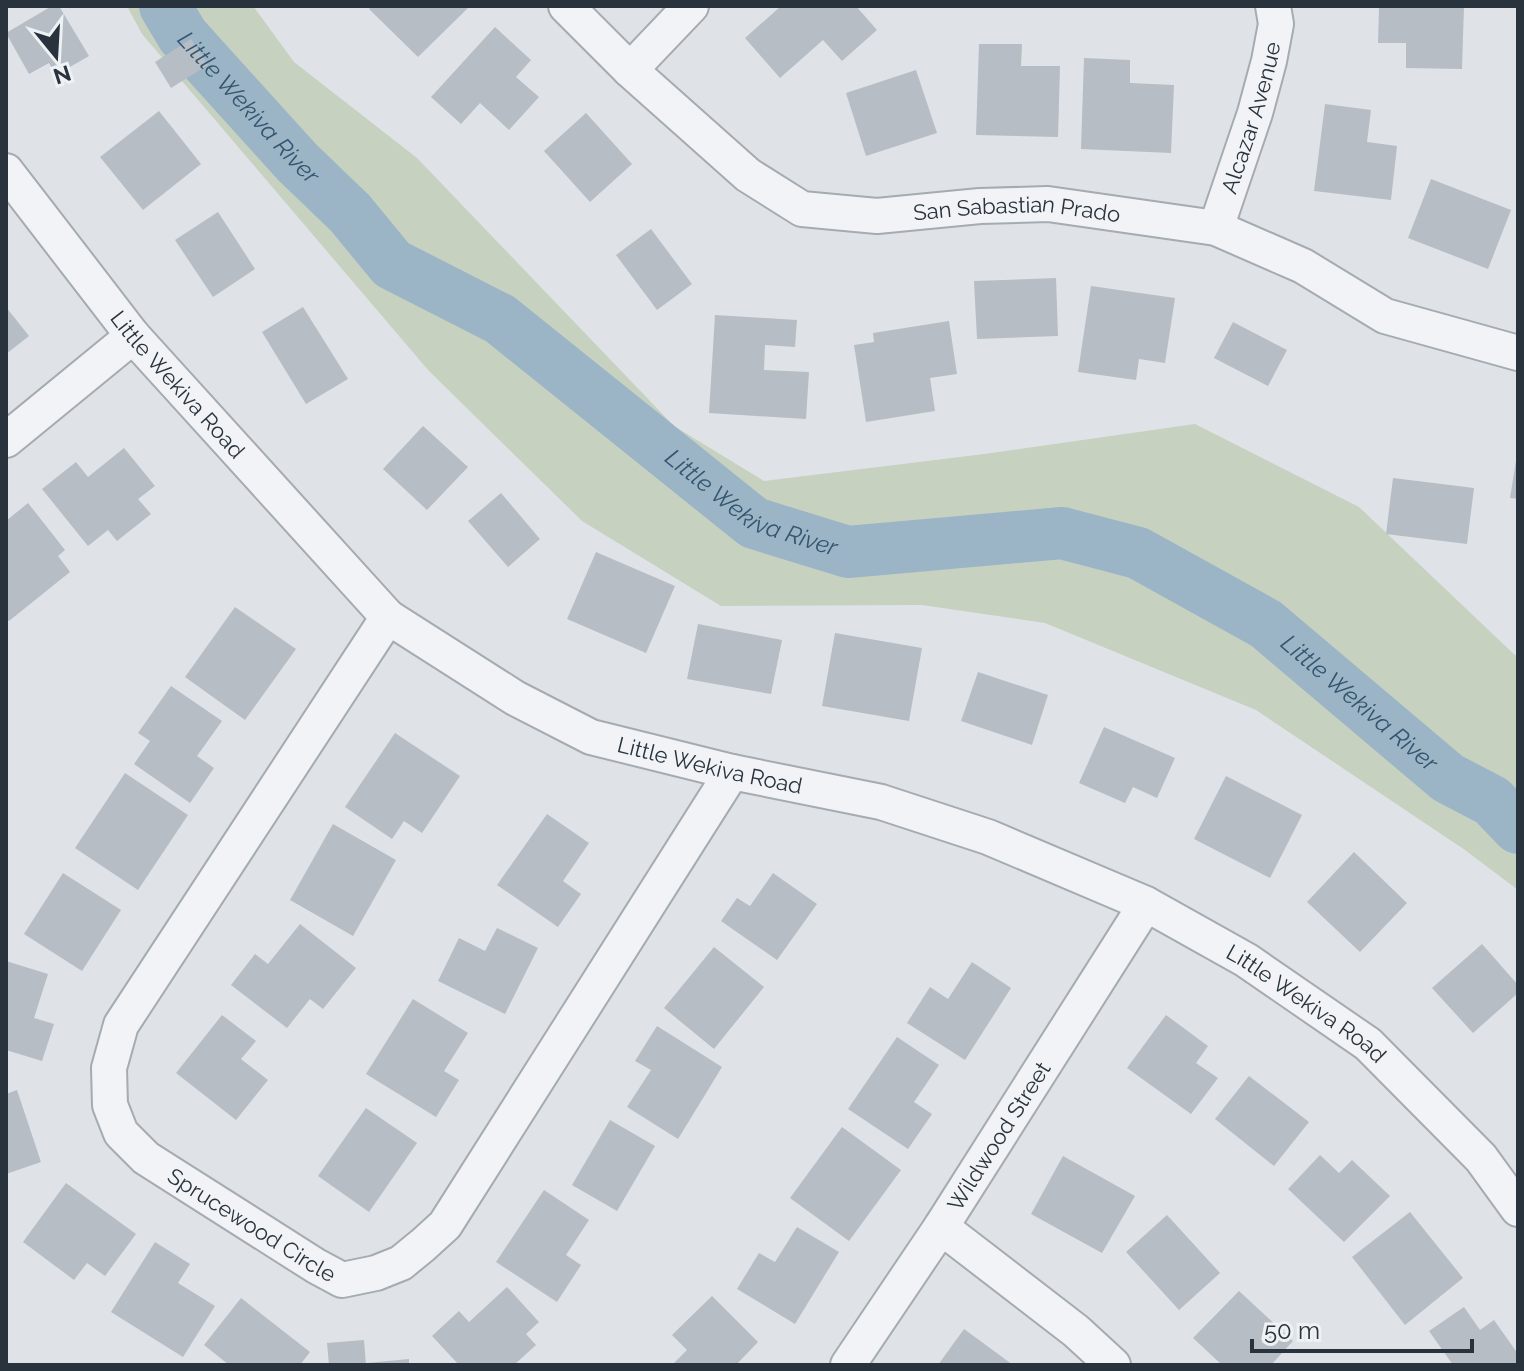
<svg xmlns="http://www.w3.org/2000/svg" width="1524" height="1371" font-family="Raleway,sans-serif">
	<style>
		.green { fill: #c6d1c0 }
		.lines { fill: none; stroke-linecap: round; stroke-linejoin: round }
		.river { stroke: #9bb5c6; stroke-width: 52 }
		.building { fill: #b6bdc4 }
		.minor-casing { stroke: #a4abb1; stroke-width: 38 }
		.minor { stroke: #f1f3f6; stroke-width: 34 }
		.labels { text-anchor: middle; stroke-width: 6; stroke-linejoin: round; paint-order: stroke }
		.street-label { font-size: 22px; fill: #28333d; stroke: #eef2f5 }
		.water-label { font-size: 24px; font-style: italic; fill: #35566f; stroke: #eef2f5 }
	</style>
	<rect width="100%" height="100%" fill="#dfe3e7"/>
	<path class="green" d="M127,6H253L294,62L417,158L674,426L764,481L984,454L1195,424L1359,507L1518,658V890L1465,850L1256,710L1045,623L922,605L721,606L582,521L428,370L142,34Z"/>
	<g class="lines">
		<path class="river" id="s1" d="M165,6L183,36L297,162L350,213L392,264L500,319L754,523L848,552L1062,533L1138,553L1266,624L1448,778L1492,801L1518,828"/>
	</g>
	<g class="building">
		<path d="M52,6H59L89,56L56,75L49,63L29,74L6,33Z"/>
		<path d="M372,6H470L418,57L369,9Z"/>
		<path d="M781,6H856L877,30L842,61L823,40L780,78L745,38Z"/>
		<path d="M1379,6H1464L1462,69L1406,68V43H1378Z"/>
		<path d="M495,27L531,60L516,77L539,97L509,130L480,103L461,124L431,97Z"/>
		<path d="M191,39L208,65L171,88L155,62Z"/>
		<path d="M979,44H1022L1021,66H1060L1058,137L976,135Z"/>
		<path d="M1084,58L1130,60V83L1174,85L1171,153L1081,149Z"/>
		<path d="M916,70L937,133L866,156L846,93Z"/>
		<path d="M1325,104L1371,110L1367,142L1397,146L1391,200L1314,191Z"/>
		<path d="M159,111L201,164L143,210L100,157Z"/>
		<path d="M586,113L632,164L590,202L544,151Z"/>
		<path d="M1431,179L1511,210L1488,269L1408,238Z"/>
		<path d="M218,212L255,269L213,297L175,240Z"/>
		<path d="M651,229L692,284L657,310L616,255Z"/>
		<path d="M1056,278L1058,336L977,339L974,281Z"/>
		<path d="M1091,286L1175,298L1165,363L1139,359L1136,380L1078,372Z"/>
		<path d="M6,307L29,336L6,354Z"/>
		<path d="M303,307L348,379L306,404L262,332Z"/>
		<path d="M715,315L797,320L795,347L765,345L764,370L809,372L806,419L709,413Z"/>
		<path d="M949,321L957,374L930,378L935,411L866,422L854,345L874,342L873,333Z"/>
		<path d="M1233,322L1287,350L1268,386L1214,358Z"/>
		<path d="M423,426L468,467L427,510L383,469Z"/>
		<path d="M124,448L155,486L138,499L151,514L117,541L108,530L88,546L42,489L76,462L88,477Z"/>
		<path d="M1516,461H1518V499L1510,498Z"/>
		<path d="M1393,478L1474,488L1467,544L1386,534Z"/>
		<path d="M501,493L540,539L508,567L468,521Z"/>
		<path d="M28,503L65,550L58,556L70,572L9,621L6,618V521Z"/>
		<path d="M596,552L675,586L646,653L567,619Z"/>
		<path d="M235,607L296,649L245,720L185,677Z"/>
		<path d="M698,624L782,640L771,694L687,679Z"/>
		<path d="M835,633L922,648L909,721L822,706Z"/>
		<path d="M978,672L1048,695L1032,745L961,721Z"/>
		<path d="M171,686L222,721L197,756L214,768L190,803L134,764L150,741L138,733Z"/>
		<path d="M1104,727L1175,758L1157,798L1133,787L1125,803L1079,783Z"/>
		<path d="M395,733L460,776L422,833L404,821L392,839L345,807Z"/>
		<path d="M125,773L188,815L138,890L75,848Z"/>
		<path d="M1226,776L1302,815L1270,878L1194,839Z"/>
		<path d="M547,814L589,843L563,881L581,894L558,927L497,885Z"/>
		<path d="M333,824L396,860L353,936L290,900Z"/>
		<path d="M1354,852L1407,903L1360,952L1307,902Z"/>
		<path d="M63,873L121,910L82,971L24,934Z"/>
		<path d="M773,873L817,904L777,960L721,921L737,898L750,906Z"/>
		<path d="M300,924L356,968L323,1009L310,999L287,1028L231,985L255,954L268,964Z"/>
		<path d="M497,928L538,948L505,1014L438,981L459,938L485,951Z"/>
		<path d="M1482,944L1518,985V993L1473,1033L1432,988Z"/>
		<path d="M714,947L764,987L714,1049L664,1008Z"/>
		<path d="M6,961L48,974L34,1018L54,1024L42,1061L6,1050Z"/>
		<path d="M972,962L1011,988L965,1060L907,1023L930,987L948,999Z"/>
		<path d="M413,999L468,1033L444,1071L459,1080L436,1117L366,1074Z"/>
		<path d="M222,1015L256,1041L241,1059L268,1080L236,1120L176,1073Z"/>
		<path d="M1166,1015L1208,1046L1196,1063L1218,1078L1191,1114L1127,1068Z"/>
		<path d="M657,1026L722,1067L678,1139L627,1107L651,1070L635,1061Z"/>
		<path d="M897,1037L939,1065L914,1102L932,1114L908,1149L848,1109Z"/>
		<path d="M1249,1076L1309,1122L1274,1166L1215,1119Z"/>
		<path d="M17,1090L41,1162L6,1174V1094Z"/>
		<path d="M366,1108L417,1143L369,1212L318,1176Z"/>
		<path d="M610,1120L655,1146L617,1211L572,1185Z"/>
		<path d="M842,1127L901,1170L849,1241L790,1198Z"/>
		<path d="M1320,1155L1339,1173L1352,1160L1390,1196L1344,1242L1288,1189Z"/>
		<path d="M1063,1156L1135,1196L1102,1253L1031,1214Z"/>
		<path d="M66,1183L136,1234L105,1276L87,1263L74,1280L23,1242Z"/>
		<path d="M544,1190L589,1220L566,1255L581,1265L557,1302L496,1262Z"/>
		<path d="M1410,1212L1463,1278L1405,1325L1352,1257Z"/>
		<path d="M1167,1215L1220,1273L1179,1310L1126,1252Z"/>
		<path d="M797,1227L839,1252L795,1324L737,1289L759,1253L775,1262Z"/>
		<path d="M155,1242L190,1264L178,1283L215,1306L183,1357L111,1312Z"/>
		<path d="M507,1287L539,1322L526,1334L536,1345L514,1365H459L432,1336L459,1311L469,1322Z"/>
		<path d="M1239,1291L1293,1341L1271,1365H1222L1193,1338Z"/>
		<path d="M712,1296L758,1342L736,1365H672L687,1350L672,1335Z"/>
		<path d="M241,1298L310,1352L300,1365H229L204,1345Z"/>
		<path d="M1464,1307L1480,1330L1494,1320L1518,1354V1365H1453L1429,1331Z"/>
		<path d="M964,1329L1013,1365H938Z"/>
		<path d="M364,1340L366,1365H329L327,1343Z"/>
		<path d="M409,1359V1365H367V1363Z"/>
	</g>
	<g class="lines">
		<defs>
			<g id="minor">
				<path id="s2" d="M566,6L630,70L748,175L802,209L877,216L980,206L1048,204L1216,228L1303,266L1385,316L1518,353"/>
				<path d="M630,70L691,6"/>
				<path id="s3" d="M6,171L133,336L388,617L515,698L591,737L732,772L881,802L988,837L1146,904L1246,960L1368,1044L1481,1158L1518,1209"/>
				<path id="s4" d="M1216,228L1255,113L1269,61L1276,24L1273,6"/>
				<path d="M6,440L133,336"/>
				<path id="s5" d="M388,617L121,1025L109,1068L110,1105L121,1133L146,1158L316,1266L342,1280L376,1273L401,1263L423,1245L445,1225L732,772"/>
				<path d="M941,1227L1076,1331L1113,1365"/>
				<path id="s6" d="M848,1365L941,1227L1146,904"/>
			</g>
		</defs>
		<use href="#minor" class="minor-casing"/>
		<use href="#minor" class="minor"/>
	</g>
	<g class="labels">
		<g class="street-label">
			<text dy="8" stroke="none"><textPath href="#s4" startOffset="116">Alcazar Avenue</textPath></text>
			<text dy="8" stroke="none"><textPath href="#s2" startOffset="528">San Sabastian Prado</textPath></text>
			<text dy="8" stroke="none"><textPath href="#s3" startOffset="274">Little Wekiva Road</textPath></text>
			<text dy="8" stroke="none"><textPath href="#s3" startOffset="946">Little Wekiva Road</textPath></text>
			<text dy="8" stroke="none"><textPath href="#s3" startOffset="1594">Little Wekiva Road</textPath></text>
			<text dy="8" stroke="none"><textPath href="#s6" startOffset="274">Wildwood Street</textPath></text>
			<text dy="8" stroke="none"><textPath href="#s5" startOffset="760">Sprucewood Circle</textPath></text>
		</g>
		<g class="water-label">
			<text dy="8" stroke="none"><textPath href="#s1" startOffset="132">Little Wekiva River</textPath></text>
			<text dy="8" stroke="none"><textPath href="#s1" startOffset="780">Little Wekiva River</textPath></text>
			<text dy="8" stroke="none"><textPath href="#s1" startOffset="1452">Little Wekiva River</textPath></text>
		</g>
	</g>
	<rect width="1524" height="1371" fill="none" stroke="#28333d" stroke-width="16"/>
	<g transform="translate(56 56) rotate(162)" stroke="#eef2f5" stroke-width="6" paint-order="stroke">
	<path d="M0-6L14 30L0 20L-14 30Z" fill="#28333d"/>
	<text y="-12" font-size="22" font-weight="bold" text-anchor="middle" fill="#28333d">N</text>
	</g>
	<path d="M1252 1339v12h220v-12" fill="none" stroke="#28333d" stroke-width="4"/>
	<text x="1264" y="1339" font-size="24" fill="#28333d" stroke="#eef2f5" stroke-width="6" paint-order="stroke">50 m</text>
</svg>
